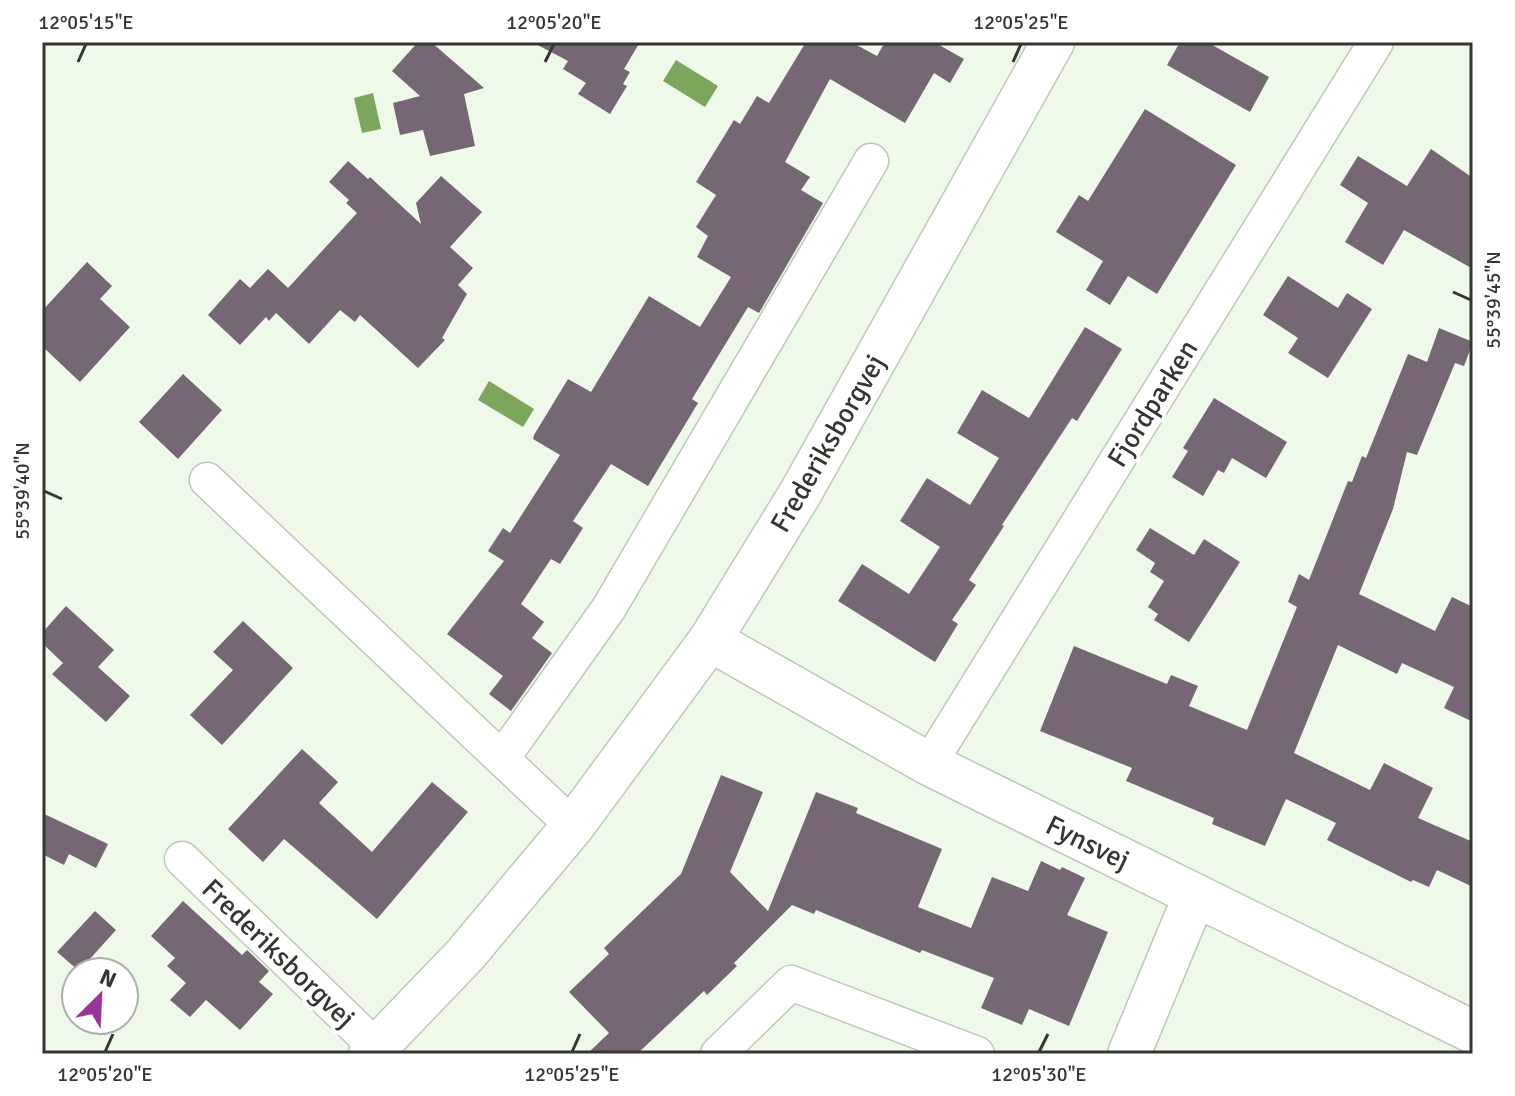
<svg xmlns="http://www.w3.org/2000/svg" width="1515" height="1096" font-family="Signika,sans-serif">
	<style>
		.water { fill: #7ca65b }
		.building { fill: #756874 }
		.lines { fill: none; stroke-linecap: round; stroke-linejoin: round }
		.minor-casing { stroke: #bfc8b8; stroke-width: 37 }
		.tertiary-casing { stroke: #bfc8b8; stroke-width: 45 }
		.minor { stroke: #fff; stroke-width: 34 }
		.tertiary { stroke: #fff; stroke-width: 42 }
		.ticks { fill: none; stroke: #333730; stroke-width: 3 }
		.labels { text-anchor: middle; stroke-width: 8; stroke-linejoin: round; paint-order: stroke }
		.street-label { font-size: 28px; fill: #333730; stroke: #fff }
		.neatline { fill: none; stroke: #333730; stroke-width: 3 }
		.ticks-label { font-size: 20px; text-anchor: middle; fill: #333730 }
	</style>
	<rect width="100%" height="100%" fill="#eff9e9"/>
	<g class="water">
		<path d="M676,60L718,86L705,107L663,81Z"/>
		<path d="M373,93L381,129L362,133L354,98Z"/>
		<path d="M489,381L534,409L523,427L478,400Z"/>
	</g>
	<g class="building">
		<path d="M418,42H431L484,88L464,94L475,146L430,156L423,130L400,135L393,103L420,96L392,71Z"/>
		<path d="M532,42H640L624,69L630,72L623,84L627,86L610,114L578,94L586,83L563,69L568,61Z"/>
		<path d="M806,42H851L877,56L885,42H934L964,59L950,83L934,73L905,123L830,79L785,162L810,177L801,190L823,203L759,313L748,307L692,399L698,403L648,486L611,464L573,521L583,528L560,564L551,559L521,604L544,622L532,638L552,653L511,711L489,694L503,676L447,634L504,561L488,551L503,528L510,533L560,455L533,439L534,435L568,379L591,392L649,296L700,327L731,277L697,257L708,236L696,227L716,195L696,182L734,120L740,124L757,96L769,103Z"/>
		<path d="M1180,42H1207L1269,77L1250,112L1167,65Z"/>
		<path d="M1145,109L1236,165L1157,294L1128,276L1110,305L1086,290L1103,261L1056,232L1079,195L1088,201Z"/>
		<path d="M1431,149L1473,178V269L1404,230L1383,265L1345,242L1368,203L1340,185L1358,156L1407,186Z"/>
		<path d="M348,161L368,179L370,177L421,224L416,203L441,176L482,212L450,247L473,268L458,285L467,294L442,338L445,340L418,368L360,315L355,322L340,310L309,344L276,313L269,321L266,317L240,345L208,315L240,279L250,288L268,269L288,288L357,213L346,203L349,200L329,182Z"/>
		<path d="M87,262L112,286L100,299L130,327L80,382L42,346V311Z"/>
		<path d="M1288,276L1338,308L1347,293L1372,309L1328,378L1288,353L1298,338L1263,315Z"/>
		<path d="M1085,327L1122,349L1077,421L1072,418L1002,525L1004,526L969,580L976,585L952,620L958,624L935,662L838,601L862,564L909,594L940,547L900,521L927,478L970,505L999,458L957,433L982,390L1029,418Z"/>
		<path d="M1439,328L1473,342L1464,366L1455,363L1417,455L1407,452L1393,509L1359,594L1435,631L1452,597L1473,607V722L1444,708L1454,687L1402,663L1397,674L1338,645L1294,753L1370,790L1384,763L1433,788L1418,818L1473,842V887L1437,870L1429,887L1413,880L1411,882L1327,840L1336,823L1286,799L1265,846L1212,824L1214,818L1126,781L1132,768L1040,731L1074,646L1167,684L1171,675L1198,686L1189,706L1247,730L1297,607L1288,602L1299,574L1309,580L1348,481L1352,482L1362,456L1366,458L1408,354L1427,362Z"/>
		<path d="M183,374L222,410L178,459L139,422Z"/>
		<path d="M1214,398L1287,442L1266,478L1232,458L1224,473L1218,470L1203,496L1172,477L1188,451L1183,448Z"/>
		<path d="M1150,528L1194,555L1204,539L1240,562L1189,642L1154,620L1158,614L1148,607L1164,581L1150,572L1155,563L1136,550Z"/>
		<path d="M66,606L114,650L98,667L130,696L106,722L52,674L63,663L42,643V633Z"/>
		<path d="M243,621L293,668L222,745L190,715L233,670L213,652Z"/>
		<path d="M302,749L338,782L319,803L372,852L432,782L468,812L377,919L284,839L263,862L228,829Z"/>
		<path d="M721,775L763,792L730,872L768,911L816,792L858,808L856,813L942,849L918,907L971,928L992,877L1028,891L1041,861L1060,870L1062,867L1085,878L1067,915L1108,932L1069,1026L1029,1009L1022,1025L981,1008L994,978L922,950L920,953L816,910L814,914L792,905L734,963L737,966L707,995L704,991L637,1054H587L609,1033L569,992L609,954L604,948L681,874Z"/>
		<path d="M42,813L108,844L96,868L69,854L64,865L42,854Z"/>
		<path d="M183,901L242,955L247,950L269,971L259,982L273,994L240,1030L206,1000L190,1017L170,1000L186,983L167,966L175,958L151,936Z"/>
		<path d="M95,911L116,930L79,971L57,952Z"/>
	</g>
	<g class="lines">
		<defs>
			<g id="minor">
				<path d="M207,480L573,826"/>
				<path d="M503,757L609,608L871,161"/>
				<path d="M929,764L1376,42"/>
				<path d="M182,859L376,1047"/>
				<path d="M718,1054L791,983L977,1054"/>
			</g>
			<g id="tertiary">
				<path d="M710,640L929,764L1473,1032"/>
				<path d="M370,1054L465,955L573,826L710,640L801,492L1053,42"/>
				<path d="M1129,1054L1195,895"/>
			</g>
		</defs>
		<use href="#minor" class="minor-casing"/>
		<use href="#tertiary" class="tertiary-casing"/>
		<use href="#minor" class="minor"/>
		<use href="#tertiary" class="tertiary"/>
	</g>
	<path class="ticks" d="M78,62L86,44M545,62L554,44M1013,62L1021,44M1453,292L1471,300M44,491L62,499M105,1052L113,1034M572,1052L580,1034M1039,1052L1048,1034"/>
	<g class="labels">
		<g class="street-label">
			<text transform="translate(1152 403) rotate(-58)" y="10">Fjordparken</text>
			<text transform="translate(827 443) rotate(-60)" y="10">Frederiksborgvej</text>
			<text transform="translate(1088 842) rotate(26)" y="10">Fynsvej</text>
			<text transform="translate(279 953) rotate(44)" y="10">Frederiksborgvej</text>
		</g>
	</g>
	<rect width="1515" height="1096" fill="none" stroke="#ffffff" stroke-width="88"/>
	<g transform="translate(100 996) rotate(24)"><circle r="38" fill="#ffffff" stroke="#adafac" stroke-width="2"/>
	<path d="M0-6L14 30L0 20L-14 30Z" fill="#9c3599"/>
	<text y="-12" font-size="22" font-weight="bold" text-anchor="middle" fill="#333730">N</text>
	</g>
	<rect x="44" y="44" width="1427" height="1008" class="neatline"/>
	<g class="ticks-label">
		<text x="86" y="29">12°05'15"E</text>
		<text x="554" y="29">12°05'20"E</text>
		<text x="1021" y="29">12°05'25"E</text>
		<text transform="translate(1493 300) rotate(-90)" y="7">55°39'45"N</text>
		<text transform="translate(22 491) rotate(-90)" y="7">55°39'40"N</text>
		<text x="105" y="1081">12°05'20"E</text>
		<text x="572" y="1081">12°05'25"E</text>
		<text x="1039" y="1081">12°05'30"E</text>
	</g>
</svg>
